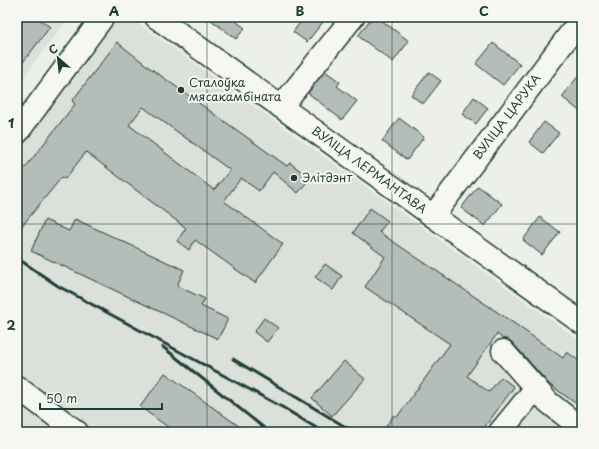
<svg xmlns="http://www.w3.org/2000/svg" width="599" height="449" font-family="'Playpen Sans',sans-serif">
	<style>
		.built { fill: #dce0db }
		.building { fill: #b4bdb8; stroke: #1f3d34; fill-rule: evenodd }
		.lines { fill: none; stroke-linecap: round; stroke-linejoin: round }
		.minor-casing { stroke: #1f3d34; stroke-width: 25 }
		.major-casing { stroke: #1f3d34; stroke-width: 25 }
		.minor { stroke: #f6f6f2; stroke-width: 22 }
		.major { stroke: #f6f6f2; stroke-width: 22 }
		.rail { stroke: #1f3d34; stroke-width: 3 }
		.grid { fill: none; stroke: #1f3d34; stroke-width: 1; stroke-opacity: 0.55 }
		.poi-dot { fill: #1f3d34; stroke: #f6f6f2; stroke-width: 1.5 }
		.labels { text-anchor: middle; stroke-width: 4; stroke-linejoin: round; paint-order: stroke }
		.poi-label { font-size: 12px; fill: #1f3d34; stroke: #f6f6f2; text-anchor: start }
		.street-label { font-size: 12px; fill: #1f3d34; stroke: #f6f6f2 }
		.neatline { fill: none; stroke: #1f3d34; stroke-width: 1.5 }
		.grid-label { font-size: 13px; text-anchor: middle; font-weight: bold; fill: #1f3d34 }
	</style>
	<rect width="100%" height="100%" fill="#edefea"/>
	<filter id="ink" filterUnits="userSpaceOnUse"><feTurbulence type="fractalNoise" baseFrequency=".025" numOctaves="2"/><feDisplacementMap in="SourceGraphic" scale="8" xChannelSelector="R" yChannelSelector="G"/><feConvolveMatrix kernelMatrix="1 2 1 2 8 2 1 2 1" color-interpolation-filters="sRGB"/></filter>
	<g filter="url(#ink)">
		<g class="built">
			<path d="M17,17H69L17,86Z"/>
			<path d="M112,17H130L582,342V432H17V146Z"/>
		</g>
		<g class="building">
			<path d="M17,17H36L50,27L17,70Z"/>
			<path d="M207,17H230L245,28L236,39Z"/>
			<path d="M304,17H327L307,42L293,32Z"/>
			<path d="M372,17H377L409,41L393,62L358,36Z"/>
			<path d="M117,42L150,68L287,166L290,163L310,178L298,193L273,172L259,191L241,178L224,201L283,244L255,283L195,240L189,250L177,241L186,228L86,152L65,179L62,177L17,232V178L75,104L72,101ZM143,107L230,170L214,190L129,125Z"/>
			<path d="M493,43L520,64L503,85L476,64Z"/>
			<path d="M325,71L340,82L337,86L357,101L342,120L308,93Z"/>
			<path d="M582,71V113L562,97Z"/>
			<path d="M429,72L441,81L423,104L411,95Z"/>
			<path d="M474,97L488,108L476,124L462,114Z"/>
			<path d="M399,118L424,137L407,160L382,141Z"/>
			<path d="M544,122L559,133L543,153L529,142Z"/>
			<path d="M478,186L502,204L485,226L461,208Z"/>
			<path d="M370,208L388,221L379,232L515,324L563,358L567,352L582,363V408L549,384L512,342L507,339H503L497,334L467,376L489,392L501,377L514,387L481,432H382L394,415L397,417L450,344L365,287L385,257L353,233Z"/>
			<path d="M540,217L560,232L542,255L523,240Z"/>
			<path d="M75,219L184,270L177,286L205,299L201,306L228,319L218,339L31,251L45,220L69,231Z"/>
			<path d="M325,264L342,276L333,290L315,277Z"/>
			<path d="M264,318L278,328L267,342L254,332Z"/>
			<path d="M344,361L365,379L332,416L312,398Z"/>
			<path d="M165,373L247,432H175L140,407Z"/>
		</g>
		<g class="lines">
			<defs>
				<g id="minor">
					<path d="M156,17L582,323"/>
					<path d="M281,107L353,17"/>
					<path d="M433,216L582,18"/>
					<path d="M503,351L548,402L582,429"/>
					<path d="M17,387L77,432"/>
					<path d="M500,432L536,388"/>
				</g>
				<path id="major" d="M17,133L103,17"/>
			</defs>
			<use href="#minor" class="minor-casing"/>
			<use href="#major" class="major-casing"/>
			<use href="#minor" class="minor"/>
			<use href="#major" class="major"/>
			<g class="rail">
				<path d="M17,258L58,286L282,407L323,432"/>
				<path d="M163,347L269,432"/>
				<path d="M233,359L354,432"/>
			</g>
		</g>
	</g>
	<path class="grid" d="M207,17V432M392,17V432M17,224H582"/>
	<g class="poi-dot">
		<circle cx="181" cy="90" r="4"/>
		<circle cx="294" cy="178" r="4"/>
	</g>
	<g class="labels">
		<g class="poi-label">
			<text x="189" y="87">Сталоўка<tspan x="189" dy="14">мясакамбіната</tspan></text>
			<text x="302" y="182">Элітдэнт</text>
		</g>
		<g class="street-label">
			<text transform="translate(507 117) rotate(-53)" y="4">ВУЛІЦА ЦАРУКА</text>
			<text transform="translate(369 170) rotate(36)" y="4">ВУЛІЦА ЛЕРМАНТАВА</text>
		</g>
	</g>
	<rect width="599" height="449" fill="none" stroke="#f6f6f2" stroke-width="44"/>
	<g transform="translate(58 58) rotate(332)" stroke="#f6f6f2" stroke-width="3" paint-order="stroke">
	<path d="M0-3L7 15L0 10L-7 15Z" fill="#1f3d34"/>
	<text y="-6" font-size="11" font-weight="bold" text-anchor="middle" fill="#1f3d34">С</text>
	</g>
	<path d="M40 403v6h122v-6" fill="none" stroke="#1f3d34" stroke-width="2"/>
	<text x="46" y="403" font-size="12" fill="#1f3d34" stroke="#f6f6f2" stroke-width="3" paint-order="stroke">50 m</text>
	<rect x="22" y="22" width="555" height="405" class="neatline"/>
	<g class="grid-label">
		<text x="114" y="16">A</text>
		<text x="300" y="16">B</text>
		<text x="484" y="16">C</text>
		<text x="11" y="128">1</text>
		<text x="11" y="330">2</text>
	</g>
</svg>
